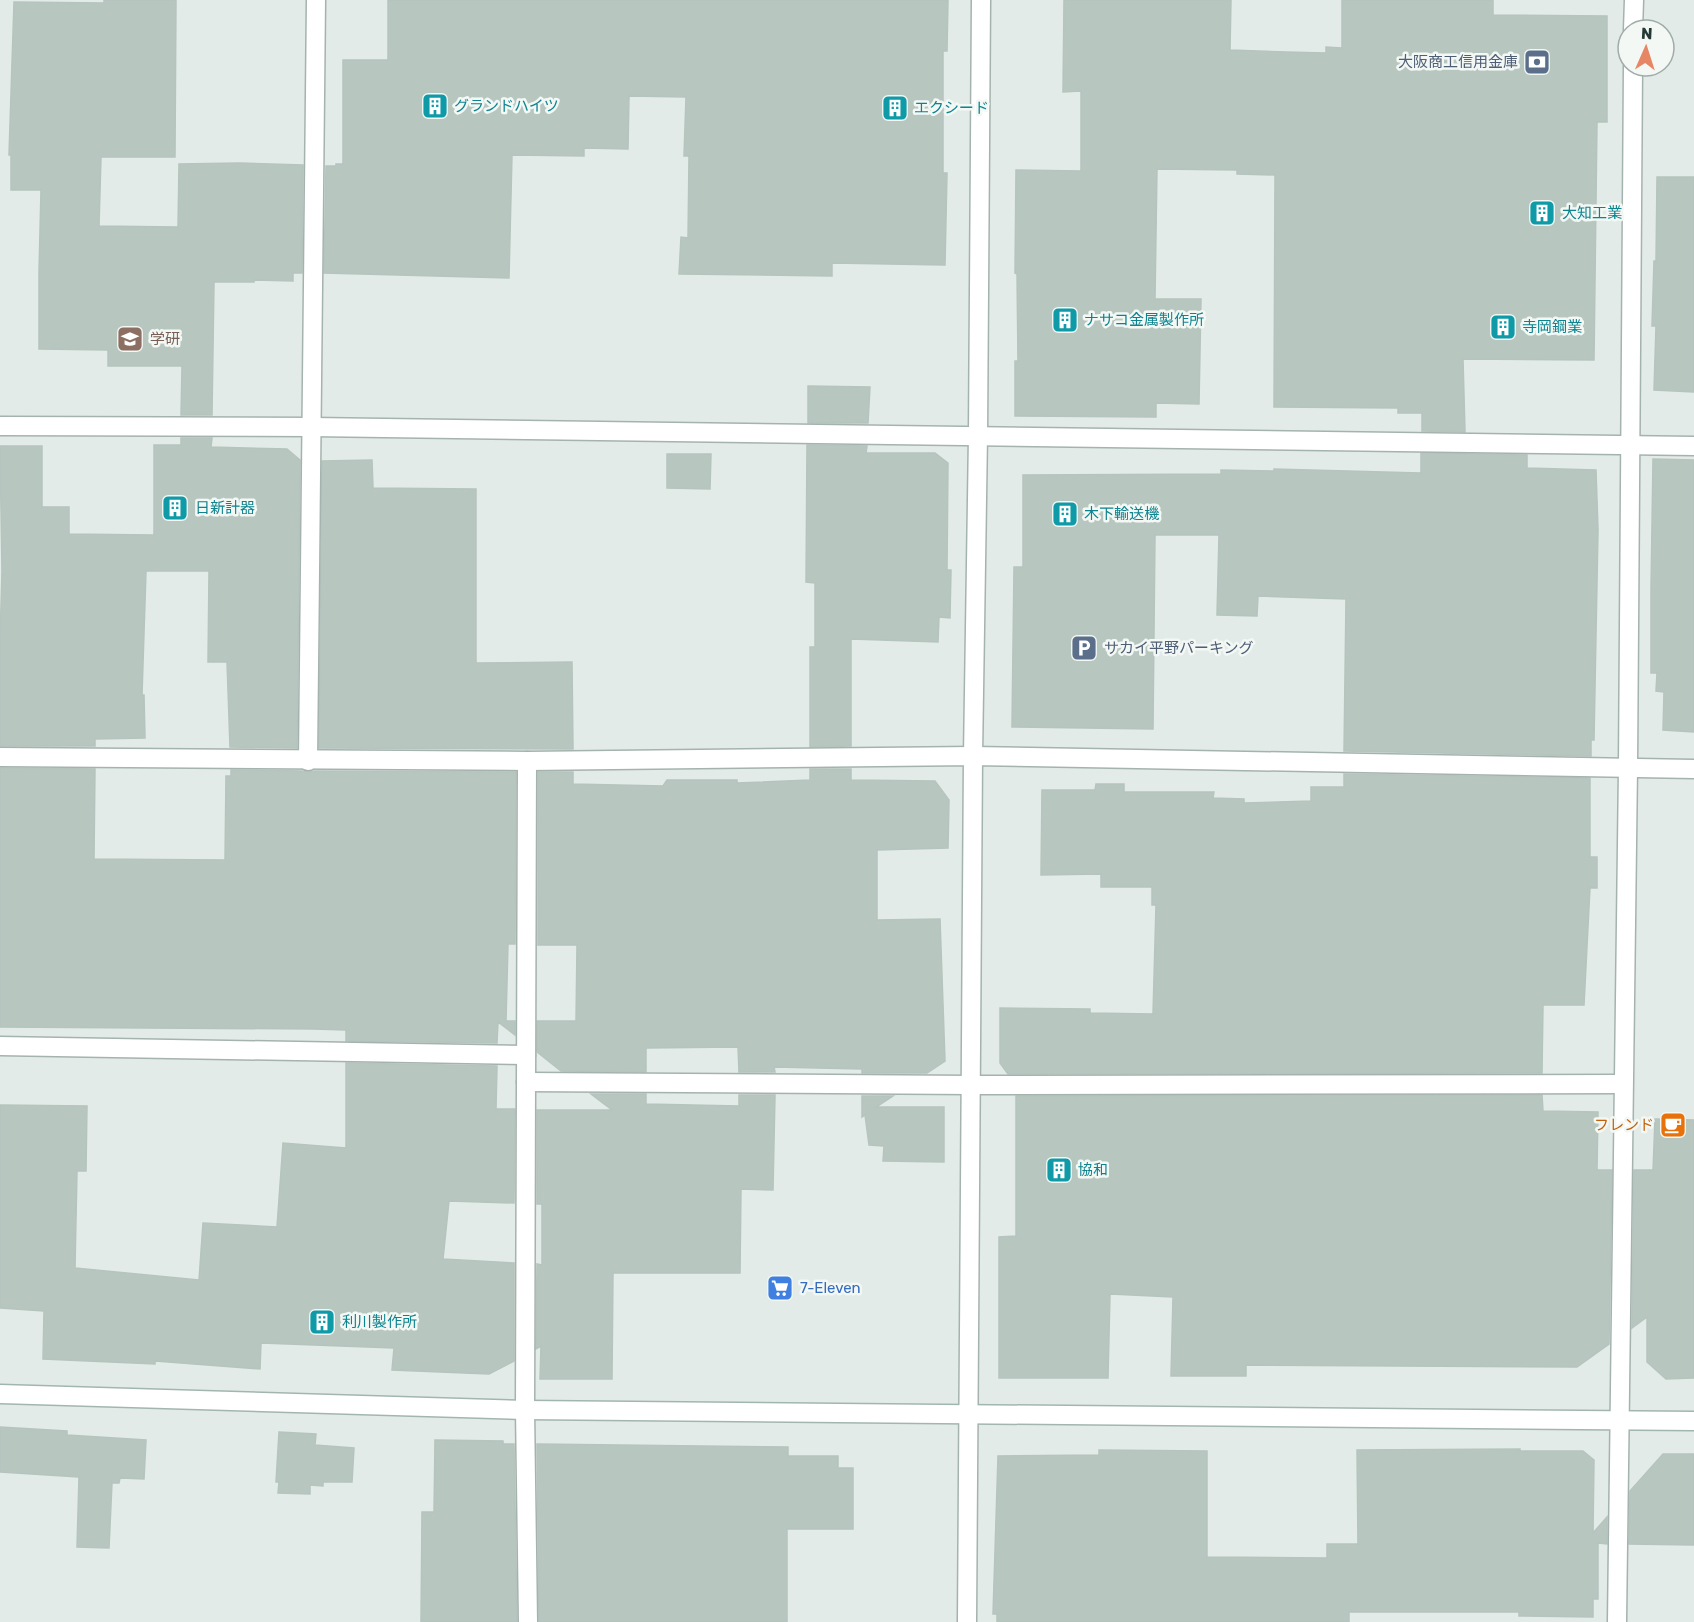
<svg xmlns="http://www.w3.org/2000/svg" width="1694" height="1622" font-family="Rubik,'Noto Sans JP',sans-serif">
	<style>
		.building { fill: #b8c6c0; stroke: #b5c4be; stroke-width: 1.5 }
		.lines { fill: none; stroke-linecap: round; stroke-linejoin: round }
		.street-casing { stroke: #a5b3ae; stroke-width: 21 }
		.secondary-casing { stroke: #a2b6af; stroke-width: 21 }
		.street { stroke: #fff; stroke-width: 18 }
		.secondary { stroke: #fff; stroke-width: 18 }
		.labels { text-anchor: middle; stroke-width: 5; stroke-linejoin: round; paint-order: stroke }
		.service-label { font-size: 15px; fill: #4e5e75; stroke: #f3f8f5; text-anchor: end }
		.culture-label { font-size: 15px; fill: #0d838f; stroke: #f3f8f5; text-anchor: start }
		.education-label { font-size: 15px; fill: #785e54; stroke: #f3f8f5; text-anchor: start }
		.food-label { font-size: 15px; fill: #c56008; stroke: #f3f8f5; text-anchor: end }
		.shop-label { font-size: 15px; fill: #366cbe; stroke: #f3f8f5; text-anchor: start }
	</style>
	<rect width="100%" height="100%" fill="#e2ebe7"/>
	<g class="building">
		<path d="M104,0H176L175,157H101L99,226L178,227L179,164L239,163L303,165L302,273H293V281L254,280V282H214L212,415H181L182,366H108V350L39,349V272L41,190H11V155H9L14,2L104,3Z"/>
		<path d="M388,0H948L947,51H943V173H947L945,265L832,263V276L679,274L681,237L688,238L689,156H684L686,97L629,96L628,149L584,148V156L512,155L509,278L324,273L326,166H336V164H343V60H388Z"/>
		<path d="M1064,0H1231L1230,50L1286,52L1326,53V47L1342,48V0H1493V15L1607,16V122H1597L1594,360L1463,359L1465,432L1422,431V413H1398V408L1274,407L1275,175L1237,174V170L1157,169L1155,299H1201L1199,404L1156,403V417L1015,416V361H1018L1017,274L1015,273L1016,170L1081,171V91L1063,92Z"/>
		<path d="M1657,177H1694V392L1654,390L1656,326H1652L1654,261H1656Z"/>
		<path d="M808,386L870,387L868,423H808Z"/>
		<path d="M181,438H212L211,447L287,449L300,460L297,748L230,747L227,662H208L209,571H146L142,695H144L145,738L95,739V746H0V641L2,571L0,446H42V507H69V534L154,535V445H181Z"/>
		<path d="M807,445L867,446L866,453H935L948,463L947,570H951L950,618L939,617L938,642L851,639V746L810,747V647H815V583L806,582Z"/>
		<path d="M1421,453L1527,455V468L1596,470L1598,530L1594,740H1591V756L1344,751L1346,599L1258,596L1257,616L1217,615L1219,535H1155L1153,729L1012,727L1014,567H1023V475L1221,474V470L1274,471V469L1421,473Z"/>
		<path d="M667,454H711L710,489L667,488Z"/>
		<path d="M1653,459L1694,460V732L1663,730L1664,692L1656,691L1657,673H1651V590Z"/>
		<path d="M372,460L373,488L476,489V663L572,662L573,749L319,748L322,461Z"/>
		<path d="M0,768L95,769L94,859L225,860L226,776H231V770L302,771L308,772L314,771L516,772L515,944H508L506,1021H515V1035L498,1022L497,1043L346,1041V1030L313,1029L0,1027Z"/>
		<path d="M810,769H851V780L935,781L949,800L948,848L877,850V920L940,919L945,1061L927,1073H862V1069L774,1067L775,1072H739L738,1047L646,1048V1072L561,1071L537,1052V1021H576L577,945H538V772H573V784L663,786L667,780H737V783L810,780Z"/>
		<path d="M1344,774L1590,778V857H1597V888H1590L1584,1005H1543L1542,1073L1008,1074L1000,1063V1008L1090,1009V1013L1153,1014L1156,905H1152V887H1101V874L1041,875L1042,790H1095L1096,784H1124V792H1214L1213,798L1244,799V803L1311,801V787H1344Z"/>
		<path d="M346,1063L497,1066L496,1109H515L514,1203L449,1201L443,1259L514,1263V1361L489,1374L392,1370L394,1348L261,1343L260,1369L155,1361V1364L43,1359L44,1311L0,1308V1105L87,1106L86,1171H77L75,1268L199,1280L203,1223L277,1227L283,1143L346,1148Z"/>
		<path d="M591,1094H646V1104L739,1106V1095H775L773,1190L741,1189L740,1273H613L612,1379H540L541,1346L536,1349L537,1264L542,1265V1204H537V1110H612Z"/>
		<path d="M1542,1095L1543,1111L1598,1112L1597,1170H1612L1609,1344L1577,1367L1246,1365V1376H1171L1173,1297L1110,1294L1108,1378H999V1237L1016,1236V1096Z"/>
		<path d="M862,1096H893L876,1107H944V1162L883,1161L884,1146L869,1145L865,1115L862,1117Z"/>
		<path d="M1655,1119L1694,1120V1378L1666,1379L1647,1362V1317L1632,1328L1634,1170H1653Z"/>
		<path d="M0,1427L67,1431V1435L146,1440L144,1479L120,1478L119,1483H112L109,1548L77,1547L79,1477L0,1472Z"/>
		<path d="M279,1432L316,1434L315,1445L354,1448L352,1482H323V1486L310,1485V1494L278,1493L279,1482H276Z"/>
		<path d="M435,1440L503,1441V1444H514L517,1622H421L422,1512H434Z"/>
		<path d="M537,1444L788,1447V1456H838V1468H853V1529H787V1622H539Z"/>
		<path d="M1520,1449V1451H1583L1594,1460L1593,1533L1607,1517V1544L1598,1543V1599H1593V1617L1519,1616V1612H1349V1622H997V1614H993L998,1456L1099,1455V1450L1207,1451V1557L1327,1558V1544H1358L1357,1450Z"/>
		<path d="M1663,1454H1694V1545L1629,1544L1630,1491Z"/>
	</g>
	<g class="lines">
		<defs>
			<g id="street">
				<path d="M1633,30L1634,0"/>
				<path d="M0,426L312,427L1694,446"/>
				<path d="M0,757L527,761L973,756L1694,769"/>
				<path d="M308,761L316,0"/>
				<path d="M527,761L525,1410L528,1622"/>
				<path d="M0,1046L526,1055"/>
				<path d="M526,1082L970,1085L1623,1084"/>
				<path d="M967,1622L973,756L978,435L981,0"/>
				<path d="M1617,1622L1628,767L1633,66"/>
			</g>
			<path id="secondary" d="M0,1394L525,1410L1694,1421"/>
		</defs>
		<use href="#street" class="street-casing"/>
		<use href="#secondary" class="secondary-casing"/>
		<use href="#street" class="street"/>
		<use href="#secondary" class="secondary"/>
	</g>
	<defs>
		<symbol id="bank-square" viewBox="-11 -11 22 22"><rect x="-9" y="-9" width="18" height="18" rx="4" fill="#5c6f8a" stroke="#f3f8f5"/><path d="M-6-4H6V4H-6ZM0-2.3a2.3 2.3 0 1 0 0 4.6a2.3 2.3 0 1 0 0-4.6Z" fill="#fff"/></symbol>
		<symbol id="building-square" viewBox="-11 -11 22 22"><rect x="-9" y="-9" width="18" height="18" rx="4" fill="#0f9aa8" stroke="#f3f8f5"/><path d="M-4-6H4V6H1V3H-1V6H-4ZM-2.5-4.3h1.7v1.8h-1.7ZM.8-4.3h1.7v1.8H.8ZM-2.5-1h1.7V.8h-1.7ZM.8-1h1.7V.8H.8Z" fill="#fff"/></symbol>
		<symbol id="school-square" viewBox="-11 -11 22 22"><rect x="-9" y="-9" width="18" height="18" rx="4" fill="#8d6e63" stroke="#f3f8f5"/><path d="M0-5L7-2L0 1L-7-2ZM-4 1L0 2.5L4 1V4Q0 6-4 4Z" fill="#fff"/></symbol>
		<symbol id="parking-square" viewBox="-11 -11 22 22"><rect x="-9" y="-9" width="18" height="18" rx="4" fill="#5c6f8a" stroke="#f3f8f5"/><path d="M-3.5-5.5H1a3.5 3.5 0 0 1 0 7H-1V5.5H-3.5ZM-1-3.4V-.6H.8a1.4 1.4 0 0 0 0-2.8Z" fill="#fff"/></symbol>
		<symbol id="cafe-square" viewBox="-11 -11 22 22"><rect x="-9" y="-9" width="18" height="18" rx="4" fill="#e8710a" stroke="#f3f8f5"/><path d="M-5.5-4.5H6V0H3Q3 3.5 0 3.5H-2.5Q-5.5 3.5-5.5 0ZM3-3.2v2h1.7v-2ZM-6 4.5H4V6H-6Z" fill="#fff"/></symbol>
		<symbol id="supermarket-square" viewBox="-11 -11 22 22"><rect x="-9" y="-9" width="18" height="18" rx="4" fill="#3f7fe0" stroke="#f3f8f5"/><path d="M-6-5.5h2.5l.6 2H6L4.5 2H-2.5L-4.4-4H-6ZM-1.5 3.2a1.3 1.3 0 1 0 .1 0ZM3 3.2a1.3 1.3 0 1 0 .1 0Z" fill="#fff"/></symbol>
	</defs>
	<g fill-rule="evenodd">
		<use href="#bank-square" x="1522" y="47" width="30" height="30"/>
		<use href="#building-square" x="420" y="91" width="30" height="30"/>
		<use href="#building-square" x="880" y="93" width="30" height="30"/>
		<use href="#building-square" x="1527" y="198" width="30" height="30"/>
		<use href="#building-square" x="1050" y="305" width="30" height="30"/>
		<use href="#building-square" x="1488" y="312" width="30" height="30"/>
		<use href="#school-square" x="115" y="324" width="30" height="30"/>
		<use href="#building-square" x="160" y="493" width="30" height="30"/>
		<use href="#building-square" x="1050" y="499" width="30" height="30"/>
		<use href="#parking-square" x="1069" y="633" width="30" height="30"/>
		<use href="#cafe-square" x="1658" y="1110" width="30" height="30"/>
		<use href="#building-square" x="1044" y="1155" width="30" height="30"/>
		<use href="#supermarket-square" x="765" y="1273" width="30" height="30"/>
		<use href="#building-square" x="307" y="1307" width="30" height="30"/>
	</g>
	<g class="labels">
		<g class="service-label">
			<text x="1518" y="67">大阪商工信用金庫</text>
			<text x="1104" y="653" text-anchor="start">サカイ平野パーキング</text>
		</g>
		<g class="culture-label">
			<text x="454" y="111">グランドハイツ</text>
			<text x="914" y="113">エクシード</text>
			<text x="1562" y="218">大知工業</text>
			<text x="1084" y="325">ナサコ金属製作所</text>
			<text x="1522" y="332">寺岡鋼業</text>
			<text x="195" y="513">日新計器</text>
			<text x="1084" y="519">木下輸送機</text>
			<text x="1078" y="1175">協和</text>
			<text x="342" y="1327">利川製作所</text>
		</g>
		<g class="education-label">
			<text x="150" y="344">学研</text>
		</g>
		<g class="food-label">
			<text x="1654" y="1130">フレンド</text>
		</g>
		<g class="shop-label">
			<text x="800" y="1293">7-Eleven</text>
		</g>
	</g>
	<g transform="translate(1646 48) rotate(3)"><circle r="28" fill="#f3f8f5" stroke="#a0aca8" stroke-width="1.5"/>
	<path d="M0-4.5L10 22L0 15L-10 22Z" fill="#e78665"/>
	<text y="-9" font-size="16" font-weight="bold" text-anchor="middle" fill="#243b35">N</text>
	</g>
</svg>
